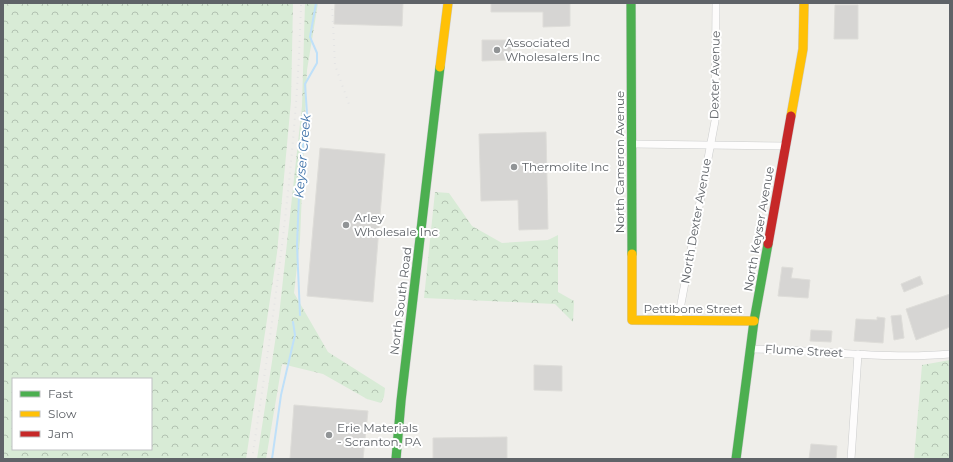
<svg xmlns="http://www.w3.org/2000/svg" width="953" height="462" font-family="Montserrat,sans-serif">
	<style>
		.forest { fill: url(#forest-crowns); fill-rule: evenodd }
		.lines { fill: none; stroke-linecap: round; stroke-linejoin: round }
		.stream { stroke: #bfe0f9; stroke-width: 2 }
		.building { fill: #d6d5d3; stroke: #deddd9 }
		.street-casing { stroke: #cbcccc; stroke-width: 8 }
		.fast-casing { stroke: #cacacb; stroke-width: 10 }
		.slow-casing { stroke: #cacacb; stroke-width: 10 }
		.jam-casing { stroke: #cacacb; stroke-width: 10 }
		.street { stroke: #fdfcfc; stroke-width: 7 }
		.fast { stroke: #4caf50; stroke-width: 9 }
		.slow { stroke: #ffc107; stroke-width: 9 }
		.jam { stroke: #c62828; stroke-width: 9 }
		.rail { stroke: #e4e4e4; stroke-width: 2; stroke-dasharray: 1 5; stroke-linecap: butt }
		.poi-dot { fill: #919496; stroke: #fff; stroke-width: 1.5 }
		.labels { text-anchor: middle; stroke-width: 4; stroke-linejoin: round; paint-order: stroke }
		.poi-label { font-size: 12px; fill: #5f6368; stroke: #fff; text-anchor: start }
		.street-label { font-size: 12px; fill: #5f6368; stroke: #fff }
		.water-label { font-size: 13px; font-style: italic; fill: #4174aa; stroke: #fff }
	</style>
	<defs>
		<pattern id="forest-crowns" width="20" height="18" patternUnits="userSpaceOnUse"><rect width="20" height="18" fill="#d8ebd6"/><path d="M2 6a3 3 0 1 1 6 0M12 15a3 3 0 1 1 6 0" fill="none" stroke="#b2c2b1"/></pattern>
	</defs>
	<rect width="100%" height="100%" fill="#efeeea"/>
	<g class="forest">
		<path d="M3,3H293L291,101L277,253L246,459H3ZM13,379H151V449H13Z"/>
		<path d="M305,3H318L307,70L300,240L294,293L328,352L385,388L384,397L381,403L367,399L323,374L282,364L266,459H257L279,316L302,106Z"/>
		<path d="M435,192L449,193L472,226L502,243L548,240L558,235V292L574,301L573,322L555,304L424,298Z"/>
		<path d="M950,360V459H914L922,365Z"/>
	</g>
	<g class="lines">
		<g class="stream">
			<path d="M300,315L297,245L300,171L307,113L305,84L317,63V53L310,37L316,3"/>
			<path d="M272,459L281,395L295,335L293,322"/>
		</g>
	</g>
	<g class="building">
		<path d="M335,3H403L402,26L334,24Z"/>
		<path d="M491,3H570V26L543,27V12H491Z"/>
		<path d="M835,5H858V39H834Z"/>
		<path d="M482,40H511V60L482,61Z"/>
		<path d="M546,132L548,229L519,230L518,200L481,201L479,134Z"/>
		<path d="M320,148L385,154L373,302L307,296Z"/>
		<path d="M782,267L793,268L791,278L810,280L808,298L778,296Z"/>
		<path d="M920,276L923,284L904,292L901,284Z"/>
		<path d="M950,294V327L916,340L906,309Z"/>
		<path d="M901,315L904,338L894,340L891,316Z"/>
		<path d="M877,317L885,318L883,343L854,341L856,319L877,320Z"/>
		<path d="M811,330L832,331L831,342L810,341Z"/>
		<path d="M534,365L562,366V391L534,390Z"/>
		<path d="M294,405L368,411L363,459H290Z"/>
		<path d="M507,437V459H433V438Z"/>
		<path d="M811,444L837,446L836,459H809Z"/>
	</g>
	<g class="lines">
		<defs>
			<g id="street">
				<path d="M632,144L786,146"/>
				<path d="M678,320L715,121L716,3"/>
				<path d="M750,349C817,349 883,360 950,354"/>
				<path d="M851,459L858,354"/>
			</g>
			<g id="fast">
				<path d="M631,3L632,254"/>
				<path d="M396,459L401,401L440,67"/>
				<path d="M736,459L754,321L768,244"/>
			</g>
			<g id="slow">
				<path d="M440,67L448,3"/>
				<path d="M791,116L803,49L804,3"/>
				<path d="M632,254V320L754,321"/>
			</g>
			<path id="jam" d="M768,244L791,116"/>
		</defs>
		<use href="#street" class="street-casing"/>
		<use href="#fast" class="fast-casing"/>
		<use href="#slow" class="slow-casing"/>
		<use href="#jam" class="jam-casing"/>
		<use href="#street" class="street"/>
		<use href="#fast" class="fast"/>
		<use href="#slow" class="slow"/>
		<use href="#jam" class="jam"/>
		<g class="rail">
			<path d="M332,3L335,65L350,107"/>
			<path d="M252,459C275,307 297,156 301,3"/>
		</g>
	</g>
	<g class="poi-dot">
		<circle cx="497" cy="50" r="4"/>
		<circle cx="514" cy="167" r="4"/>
		<circle cx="346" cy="225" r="4"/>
		<circle cx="329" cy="435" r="4"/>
	</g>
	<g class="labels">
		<g class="poi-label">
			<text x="505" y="47">Associated<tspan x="505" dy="14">Wholesalers Inc</tspan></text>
			<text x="522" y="171">Thermolite Inc</text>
			<text x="354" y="222">Arley<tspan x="354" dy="14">Wholesale Inc</tspan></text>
			<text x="337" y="432">Erie Materials<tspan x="337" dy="14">- Scranton, PA</tspan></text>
		</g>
		<g class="street-label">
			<text transform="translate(715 75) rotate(-89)" y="4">Dexter Avenue</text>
			<text transform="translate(620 162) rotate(-90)" y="4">North Cameron Avenue</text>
			<text transform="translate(696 221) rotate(-80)" y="4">North Dexter Avenue</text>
			<text transform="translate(759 229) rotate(-80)" y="4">North Keyser Avenue</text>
			<text transform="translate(401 301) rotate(-83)" y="4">North South Road</text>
			<text x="693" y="313">Pettibone Street</text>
			<text transform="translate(804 351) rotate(3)" y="4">Flume Street</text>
		</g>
		<g class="water-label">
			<text transform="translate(302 156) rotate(-85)" y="5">Keyser Creek</text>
		</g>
	</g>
	<rect width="953" height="462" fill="none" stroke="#5f6368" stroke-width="8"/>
	<rect x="12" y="378" width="140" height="72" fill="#ffffff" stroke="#bfc1c3"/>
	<rect x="20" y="391" width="20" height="6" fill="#4caf50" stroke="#bfc1c3"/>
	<text x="48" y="398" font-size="12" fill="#5f6368">Fast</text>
	<rect x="20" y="411" width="20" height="6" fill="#ffc107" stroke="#bfc1c3"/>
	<text x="48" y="418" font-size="12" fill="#5f6368">Slow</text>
	<rect x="20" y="431" width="20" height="6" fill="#c62828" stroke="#bfc1c3"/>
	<text x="48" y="438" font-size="12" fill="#5f6368">Jam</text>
</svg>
